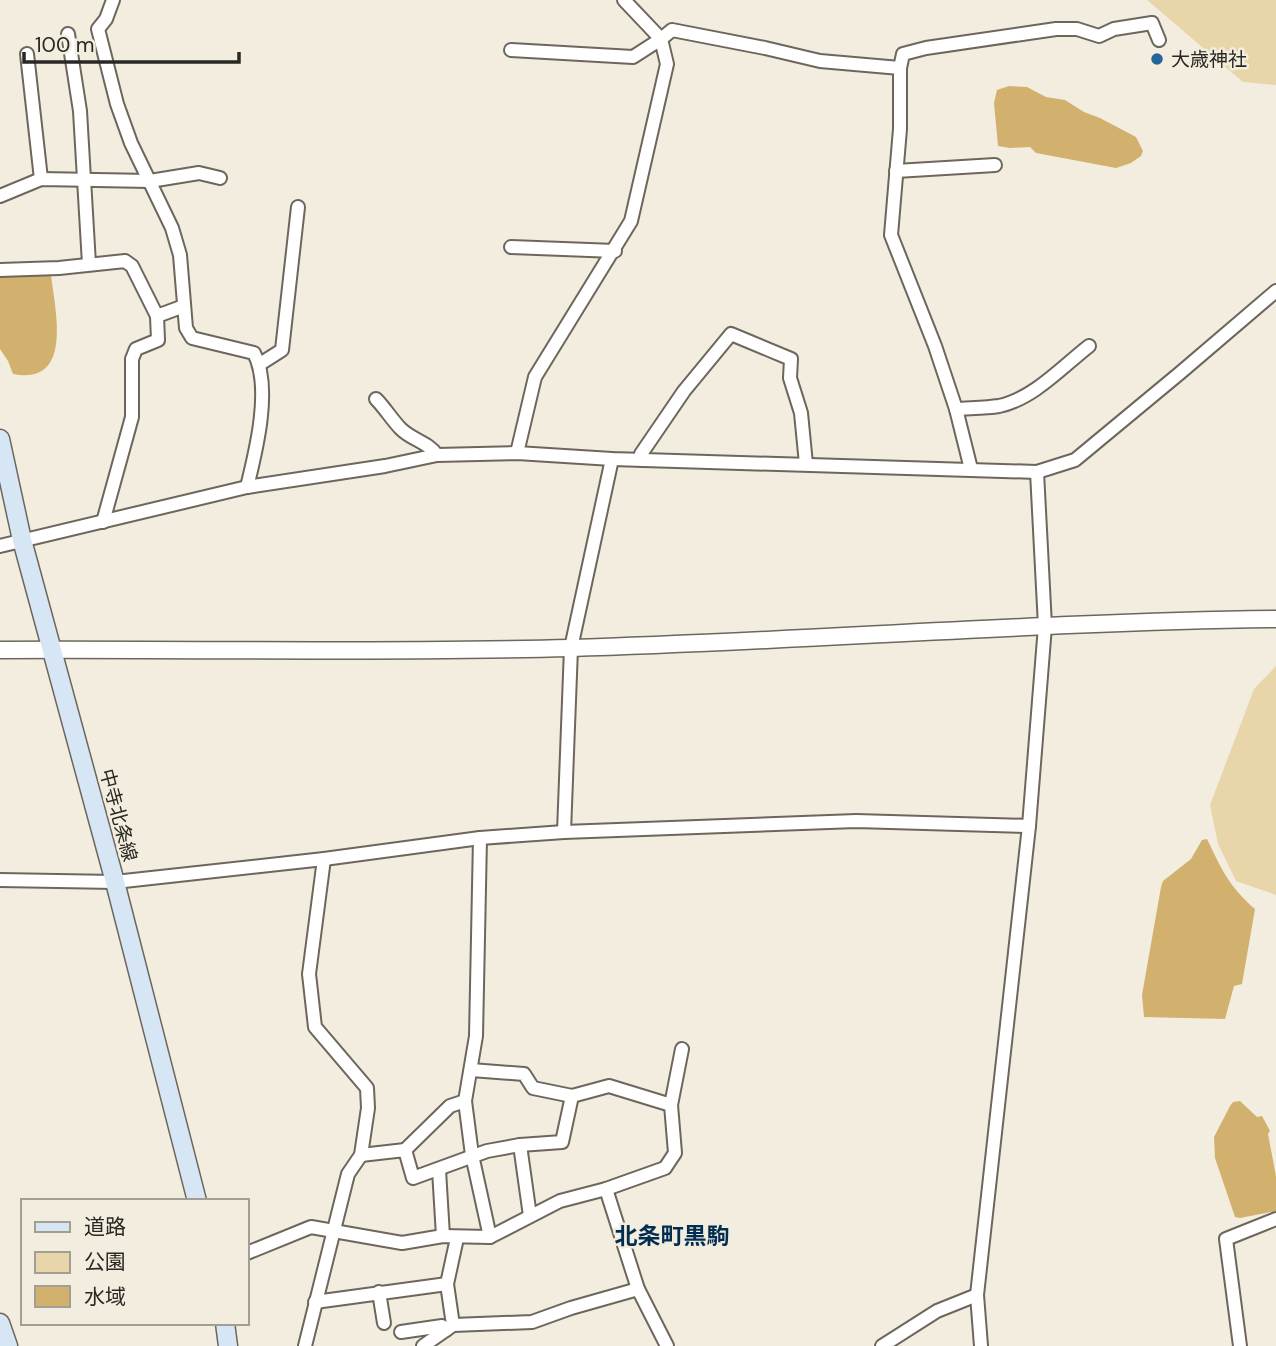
<svg xmlns="http://www.w3.org/2000/svg" width="1276" height="1346" font-family="'DM Sans','Noto Sans JP',sans-serif">
	<style>
		.green { fill: #e9d5aa }
		.water { fill: #d1b16d }
		.lines { fill: none; stroke-linecap: round; stroke-linejoin: round }
		.minor-casing { stroke: #6c665c; stroke-width: 16 }
		.tertiary-casing { stroke: #6c665c; stroke-width: 19 }
		.secondary-casing { stroke: #6c665c; stroke-width: 21 }
		.minor { stroke: #fff; stroke-width: 12 }
		.tertiary { stroke: #fff; stroke-width: 16 }
		.secondary { stroke: #d6e6f5; stroke-width: 18 }
		.poi-dot { fill: #24669b; stroke: #f3ede0; stroke-width: 2.5 }
		.labels { text-anchor: middle; stroke-width: 5; stroke-linejoin: round; paint-order: stroke }
		.poi-label { font-size: 19px; fill: #2a2823; stroke: #f3ede0; text-anchor: start }
		.street-label { font-size: 19px; fill: #2a2823; stroke: #f3ede0 }
		.quarter-label { font-size: 23px; font-weight: bold; fill: #002d50; stroke: #f3ede0 }
	</style>
	<rect width="100%" height="100%" fill="#f3ede0"/>
	<g class="green">
		<path d="M1147,0H1276V85L1243,82Z"/>
		<path d="M1276,666V895L1236,881L1218,844L1210,805L1254,689Z"/>
	</g>
	<g class="water">
		<path d="M1009,86L1027,87L1046,97L1065,100L1084,112L1100,118L1136,137L1143,151L1141,156L1131,163L1116,168L1036,153L1030,147L1010,148L998,146L994,103L997,90Z"/>
		<path d="M46,273L51,275C55,310 74,386 13,374L8,361L0,349V276Z"/>
		<path d="M1207,839C1221,868 1229,887 1255,909L1242,984L1234,986L1225,1019L1144,1017L1142,995L1161,887L1163,881L1191,859L1202,840Z"/>
		<path d="M1240,1101L1257,1117L1262,1116L1270,1131L1268,1134L1276,1176V1211L1240,1218L1235,1217L1215,1158L1214,1137L1230,1106L1233,1102Z"/>
	</g>
	<g class="lines">
		<defs>
			<g id="minor">
				<path d="M113,0L106,19L98,29L117,104L131,143L172,228L180,255L186,328L192,338L254,353C272,387 256,451 247,487"/>
				<path d="M68,34L80,111L89,264"/>
				<path d="M511,50L633,57L661,39L624,0"/>
				<path d="M27,54L41,179"/>
				<path d="M900,68L903,54L926,48L1056,29H1077L1099,36L1114,29L1152,23L1159,40"/>
				<path d="M896,171L995,165"/>
				<path d="M0,196L41,179L150,181L199,173L220,178"/>
				<path d="M511,247L615,251"/>
				<path d="M0,270L59,268L125,261L132,266L157,316L158,340L136,349L132,359V417L103,522"/>
				<path d="M157,316L184,306"/>
				<path d="M260,364L282,350L298,207"/>
				<path d="M376,399C385,408 392,420 401,429C412,440 428,442 437,455"/>
				<path d="M956,409C970,408 986,408 999,406C1033,399 1062,367 1089,346"/>
				<path d="M517,453L535,377L631,221L667,64L661,39L672,30L765,48L820,61L900,68V129L891,235L935,346L956,409L971,469"/>
				<path d="M642,460L641,454L684,391L731,334L791,359L790,378L801,413L806,464"/>
				<path d="M0,546L247,487L385,466L437,455L517,453L612,459L1037,472L1075,460L1180,373L1276,291"/>
				<path d="M564,832L571,648L612,459"/>
				<path d="M480,838L476,1036L465,1101L472,1155L490,1237"/>
				<path d="M0,880L115,882L324,859L480,838L564,832L856,821L1029,826"/>
				<path d="M471,1070L524,1074L533,1088L572,1096L609,1086L671,1105"/>
				<path d="M520,1145L530,1216"/>
				<path d="M405,1150L450,1106L465,1101"/>
				<path d="M361,1155L405,1150L413,1178L487,1151L520,1145L562,1142L572,1096"/>
				<path d="M439,1170L443,1236"/>
				<path d="M606,1189L638,1289L667,1346"/>
				<path d="M247,1253L311,1227L402,1243L443,1236L490,1237L560,1201L606,1189L665,1168L675,1153L671,1105L682,1049"/>
				<path d="M379,1292L384,1323"/>
				<path d="M315,1302L447,1284"/>
				<path d="M453,1325L447,1284L457,1238"/>
				<path d="M401,1332L442,1326L446,1330"/>
				<path d="M305,1346L348,1174L361,1155L368,1108L367,1088L315,1027L309,974L324,859"/>
				<path d="M423,1346L453,1325L532,1322L571,1308L638,1289"/>
				<path d="M882,1346L937,1311L977,1295"/>
				<path d="M981,1346L977,1295L1029,826L1045,626L1037,472"/>
				<path d="M1240,1346L1226,1239L1276,1219"/>
			</g>
			<path id="tertiary" d="M0,650C190,649 381,653 571,648C806,641 1041,622 1276,619"/>
			<g id="secondary">
				<path d="M0,439L22,540L115,882L197,1201"/>
				<path d="M0,1323L8,1346"/>
				<path d="M225,1323L228,1346"/>
			</g>
		</defs>
		<use href="#minor" class="minor-casing"/>
		<use href="#tertiary" class="tertiary-casing"/>
		<use href="#secondary" class="secondary-casing"/>
		<use href="#minor" class="minor"/>
		<use href="#tertiary" class="tertiary"/>
		<use href="#secondary" class="secondary"/>
	</g>
	<circle class="poi-dot" cx="1157" cy="59" r="7"/>
	<g class="labels">
		<g class="poi-label">
			<text x="1171" y="66">大歳神社</text>
		</g>
		<g class="street-label">
			<text transform="translate(119 815) rotate(75)" y="7">中寺北条線</text>
		</g>
		<g class="quarter-label">
			<text x="672" y="1244">北条町黒駒</text>
		</g>
	</g>
	<rect x="21" y="1199" width="228" height="126" fill="#f3ede0" stroke="#a39e94" stroke-width="2"/>
	<rect x="35" y="1222" width="35" height="10" fill="#d6e6f5" stroke="#a39e94" stroke-width="2"/>
	<text x="84" y="1234" font-size="21" fill="#2a2823">道路</text>
	<rect x="35" y="1252" width="35" height="21" fill="#e9d5aa" stroke="#a39e94" stroke-width="2"/>
	<text x="84" y="1269" font-size="21" fill="#2a2823">公園</text>
	<rect x="35" y="1286" width="35" height="21" fill="#d1b16d" stroke="#a39e94" stroke-width="2"/>
	<text x="84" y="1304" font-size="21" fill="#2a2823">水域</text>
	<path d="M24 52v10h215v-10" fill="none" stroke="#2a2823" stroke-width="3.5"/>
	<text x="35" y="52" font-size="21" fill="#2a2823" stroke="#f3ede0" stroke-width="5" paint-order="stroke">100 m</text>
</svg>
